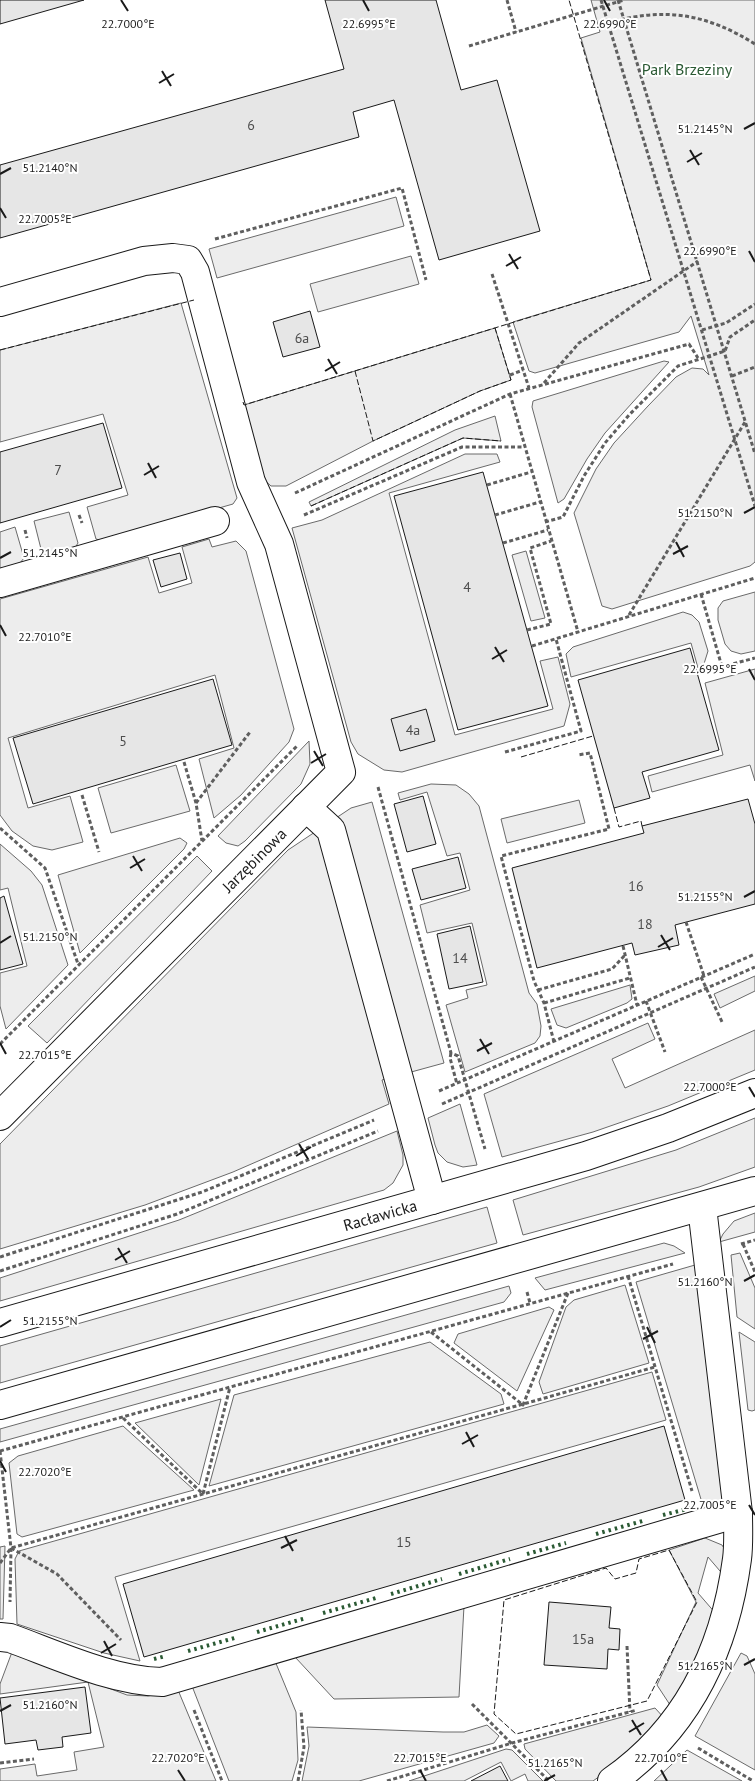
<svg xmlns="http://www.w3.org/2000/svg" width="755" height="1781" font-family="'PT Sans',sans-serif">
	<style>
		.built { fill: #ededed; stroke: #6a6a6a }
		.building { fill: #e6e6e6; stroke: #1a1a1a }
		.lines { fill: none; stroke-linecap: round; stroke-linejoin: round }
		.minor-casing { stroke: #1a1a1a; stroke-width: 30 }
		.path { stroke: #5f5f5f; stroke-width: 3; stroke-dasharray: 4 2.5; stroke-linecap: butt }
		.minor { stroke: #fff; stroke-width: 28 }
		.hedge { stroke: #2b5a34; stroke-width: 4; stroke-dasharray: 2.5 4; stroke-linecap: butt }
		.fence { stroke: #1a1a1a; stroke-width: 1; stroke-dasharray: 6 2.5; stroke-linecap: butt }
		.ticks { fill: none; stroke: #1a1a1a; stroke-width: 2 }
		.labels { text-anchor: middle; stroke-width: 4; stroke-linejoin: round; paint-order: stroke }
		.number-label { font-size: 14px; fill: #4d4d4d }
		.park-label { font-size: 16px; fill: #2b5a34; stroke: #fff }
		.street-label { font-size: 16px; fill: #1a1a1a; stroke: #fff }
		.ticks-label { font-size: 12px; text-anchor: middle; fill: #1a1a1a; stroke: #fff; stroke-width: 4; stroke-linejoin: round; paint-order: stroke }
	</style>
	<rect width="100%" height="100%" fill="#fff"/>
	<g class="built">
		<path d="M591,0H755V562L750,566L612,609L602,606L574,513L596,469L614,443L648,406L676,377L692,368L703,369L709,375L691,316L679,332L535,373L529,371L513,322L651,280L581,38L600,32Z"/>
		<path d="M396,197L404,226L217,278L209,249Z"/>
		<path d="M411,256L419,284L318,312L310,284Z"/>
		<path d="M181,303L237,498L233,504L103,541L96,539L87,507L128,495L103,414L0,442V350Z"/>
		<path d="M495,328L511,380L480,391L373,441L286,486H271L262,478L244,405Z"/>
		<path d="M664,361L669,362L605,433L587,459L564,499L558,503L532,407L533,401Z"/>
		<path d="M495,416L501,441L463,438L311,506L309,502L455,430Z"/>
		<path d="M465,454H497L500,462L389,493L455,735L553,709L540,661L558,657L570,704L564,726L402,772L384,770L358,754L351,742L292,528L322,520Z"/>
		<path d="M69,512L78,543L73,551L48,557L42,553L34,521Z"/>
		<path d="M15,527L24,558L20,563L0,569V532Z"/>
		<path d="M209,539L212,547L236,541L246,551L294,729L289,742L241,795L214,818L199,759L234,748L215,675L8,738L28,808L70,796L83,842L52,850L33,846L12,831L0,815V599L148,557L159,593L192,583L182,547Z"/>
		<path d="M526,551L545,618L531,621L512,555Z"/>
		<path d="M755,592V651L741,654L731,651L725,644L718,620V608L723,601Z"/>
		<path d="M683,612L692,615L699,622L708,651L703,667L698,668L691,643L571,677L566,654L573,647Z"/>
		<path d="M755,669V781L750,765L652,792L648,776L723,755L705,683Z"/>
		<path d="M309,741L310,764L301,784L245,841L238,846L226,843L218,836Z"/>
		<path d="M176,765L190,811L111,833L98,788Z"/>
		<path d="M431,784L456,785L469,794L479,806L529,993L537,1004L541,1026L540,1036L535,1043L465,1072L446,1005L468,998L466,990L487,985L472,923L427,933L420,905L470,890L460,853L447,856L427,792L400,800L398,793Z"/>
		<path d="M579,800L585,823L507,843L501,819Z"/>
		<path d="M372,802L444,1063L382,1080L389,1104L233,1172L145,1205L0,1249V1144L288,850L351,808Z"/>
		<path d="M180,838L187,843L184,849L80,953L58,875Z"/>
		<path d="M0,844L31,871L42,885L68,965L6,1029L0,1006V973L27,966L8,888L0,890Z"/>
		<path d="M197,856L212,871L47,1043L28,1026Z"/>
		<path d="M755,976V991L720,1008L714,994Z"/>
		<path d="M630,985L632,999L627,1003L566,1028L557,1025L551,1009Z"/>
		<path d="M648,1023L655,1039L612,1059L625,1088L755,1030V1070L668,1106L593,1132L502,1157L484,1094Z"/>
		<path d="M460,1104L477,1165L463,1167L447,1162L438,1153L435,1145L428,1118Z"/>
		<path d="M755,1118V1167L699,1187L523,1235L513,1200L676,1150Z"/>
		<path d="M397,1131L403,1155V1165L393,1183L384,1190L0,1301V1278L179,1220Z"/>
		<path d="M487,1207L497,1243L0,1383V1346Z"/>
		<path d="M755,1213V1232L719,1242L723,1234L734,1221Z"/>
		<path d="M664,1243L674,1246L685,1253L545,1290L535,1278Z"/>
		<path d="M740,1253L755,1288V1329L737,1317L731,1255Z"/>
		<path d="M695,1265L703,1311L726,1490L723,1501L716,1509L711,1511L703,1506L636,1282Z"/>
		<path d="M625,1285L649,1363L543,1394L539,1382L566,1307L574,1300Z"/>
		<path d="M509,1286L511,1293L504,1302L0,1442V1429Z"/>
		<path d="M549,1307L554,1310L517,1391L454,1343L458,1334Z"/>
		<path d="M739,1332L755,1342V1410L752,1411L748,1410Z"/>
		<path d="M430,1342L501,1394L504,1404L209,1486L234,1395Z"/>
		<path d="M652,1372L666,1420L115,1577L140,1661L104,1653L17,1624L15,1559L19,1551Z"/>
		<path d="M221,1399L199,1485L135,1423Z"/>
		<path d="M123,1426L194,1490L22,1537L17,1534L9,1463L18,1456Z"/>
		<path d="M705,1538L722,1545L728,1555L726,1578L708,1557L698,1593L717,1615L674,1711L657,1685L696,1602L669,1550Z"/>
		<path d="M5,1546L3,1619H0V1547Z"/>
		<path d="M464,1606L459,1697L334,1699L295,1657Z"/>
		<path d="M12,1652L127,1695L148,1696L178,1690L216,1781H0V1769L35,1764L37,1776L77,1770L74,1752L104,1747L88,1682L0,1694V1684Z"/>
		<path d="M741,1653L747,1656L755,1674V1770L695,1736Z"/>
		<path d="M275,1661L296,1712L298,1760L292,1781H229L192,1686Z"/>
		<path d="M655,1708L665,1719L646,1743L593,1781H556L525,1749L524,1744Z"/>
		<path d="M487,1725L499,1736L494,1743L359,1781H302L309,1746L307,1727L443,1732H464Z"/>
		<path d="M506,1749L512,1750L543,1781H528L525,1774L511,1781L501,1762L464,1781H409Z"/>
		<path d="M687,1750L742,1781H654Z"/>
	</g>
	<g class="building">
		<path d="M0,0H84L0,24Z"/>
		<path d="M325,0H436L461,90L497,80L540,231L439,260L394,100L353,112L359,137L0,238V165L344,69Z"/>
		<path d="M310,311L320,347L283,357L273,322Z"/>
		<path d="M103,423L122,488L0,523V452Z"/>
		<path d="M483,472L548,706L458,730L394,496Z"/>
		<path d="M180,553L187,579L161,587L153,560Z"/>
		<path d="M690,648L719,750L642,772L650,798L614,808L578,680Z"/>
		<path d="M213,679L232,745L33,804L13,738Z"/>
		<path d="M426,709L435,741L400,751L391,719Z"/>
		<path d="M423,796L436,844L407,852L394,804Z"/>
		<path d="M748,799L755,824V904L675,925L679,945L635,955L632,943L537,968L512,868L644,833L642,826Z"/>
		<path d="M458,857L466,888L421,900L412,869Z"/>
		<path d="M4,896L23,964L0,970V898Z"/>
		<path d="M470,926L483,982L449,989L437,934Z"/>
		<path d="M664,1426L685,1500L144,1657L123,1584Z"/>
		<path d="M549,1602L611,1607L609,1628L620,1629L619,1650L608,1649L607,1669L544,1665Z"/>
		<path d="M85,1687L91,1733L62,1737L63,1747L38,1750L36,1740L5,1744L0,1698Z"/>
		<path d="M500,1766L508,1781H471Z"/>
	</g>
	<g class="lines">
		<defs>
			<g id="minor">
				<path d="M0,302L144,261L173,258L188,260L195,272L251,482L279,544L341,772L0,1116"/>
				<path d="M0,583L215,521"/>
				<path d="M306,807L331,830L432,1200"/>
				<path d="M0,1323L586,1156L668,1128L755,1093"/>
				<path d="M0,1405L755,1191"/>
				<path d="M0,1637L10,1638C57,1655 112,1681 162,1682L738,1513"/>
				<path d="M612,1781C688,1728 725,1649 737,1559C739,1544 738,1528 738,1513L702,1207"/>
			</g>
		</defs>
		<use href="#minor" class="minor-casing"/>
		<g class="path">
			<path d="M507,0L516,32"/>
			<path d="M601,0L755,506"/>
			<path d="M618,0L755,454"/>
			<path d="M608,23C664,7 705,13 755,44"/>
			<path d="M469,46L624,0"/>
			<path d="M215,239L402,188L426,280"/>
			<path d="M492,274L529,388"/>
			<path d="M702,330L726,323L755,304"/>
			<path d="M510,375L523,370"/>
			<path d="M732,376L755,367"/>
			<path d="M544,383L579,343L698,261"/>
			<path d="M510,394L578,632"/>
			<path d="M487,485L531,472"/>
			<path d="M295,493L510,394L689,344L698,358"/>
			<path d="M79,515L82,523"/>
			<path d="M304,515L462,447H524"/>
			<path d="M495,515L540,502"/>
			<path d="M545,522L563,517L584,476L605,443L629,415L678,366L725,351L730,337L755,320"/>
			<path d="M25,530L27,538"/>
			<path d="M503,543L548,530"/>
			<path d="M701,594L722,667"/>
			<path d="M629,615L745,422"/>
			<path d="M527,630L551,624L530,548L551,541"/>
			<path d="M532,646L755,578"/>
			<path d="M702,672L755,658"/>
			<path d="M505,752L581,731L556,639"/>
			<path d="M184,762L196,803L202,841"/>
			<path d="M378,787L451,1053L458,1056L485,1149"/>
			<path d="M82,795L99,852"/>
			<path d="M196,803L250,732"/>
			<path d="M0,828L45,868L78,964"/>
			<path d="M686,922L704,976"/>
			<path d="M623,946L637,1005"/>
			<path d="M701,977L723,1024"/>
			<path d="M538,990L612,969L625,955"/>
			<path d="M646,1001L665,1052"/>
			<path d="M544,1003L630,978"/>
			<path d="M554,1042L544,1003L534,981L501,856L609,829L590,753L578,755"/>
			<path d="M0,1044L298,745"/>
			<path d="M451,1053L450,1058L457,1084"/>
			<path d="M439,1091L755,954"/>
			<path d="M442,1104L755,967"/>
			<path d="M741,1244L755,1240"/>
			<path d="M743,1244L755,1272"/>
			<path d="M0,1257L202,1192L374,1120"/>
			<path d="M0,1271L177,1214L378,1131"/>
			<path d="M628,1276L692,1491"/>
			<path d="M527,1292L530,1303"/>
			<path d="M431,1332L523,1405L568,1293"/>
			<path d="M123,1418L203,1494L230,1387"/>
			<path d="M0,1451L673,1264"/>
			<path d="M0,1451L11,1548L10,1602"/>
			<path d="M11,1548L57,1574L121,1640"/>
			<path d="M0,1563L11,1548L655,1367"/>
			<path d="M627,1646L630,1712"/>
			<path d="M472,1704L549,1781"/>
			<path d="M194,1710L222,1781"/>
			<path d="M698,1748L753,1781"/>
			<path d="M0,1763L34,1759"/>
			<path d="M298,1781L304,1747L301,1710"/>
			<path d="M387,1781L512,1743L637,1710"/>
		</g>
		<use href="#minor" class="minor"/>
		<g class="hedge">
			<path d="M663,1515L691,1508"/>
			<path d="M596,1534L646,1520"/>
			<path d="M527,1554L566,1543"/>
			<path d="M459,1574L510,1559"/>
			<path d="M391,1594L442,1579"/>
			<path d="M323,1613L376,1598"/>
			<path d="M257,1632L306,1618"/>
			<path d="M188,1651L238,1637"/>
			<path d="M154,1659L166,1656"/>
		</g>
		<g class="fence">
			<path d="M0,350L194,300"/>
			<path d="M355,371L373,441L480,391L511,380L495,328"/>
			<path d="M243,402L244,405L651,280L569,0"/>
			<path d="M311,506L463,438L501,441"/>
			<path d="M521,757L593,736"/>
			<path d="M614,808L619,827L641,821L642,826"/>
			<path d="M669,1550L697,1602L647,1701L516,1734L494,1714L504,1600L606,1568L615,1579L636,1573L639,1559Z"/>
		</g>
	</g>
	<path class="ticks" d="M121,0L128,11M363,0L369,11M604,0L610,11M162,71L171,86M159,83L174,74M744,129L755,123M690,150L699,165M687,162L702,153M0,174L11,168M0,208L6,218M749,251L755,262M509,254L518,269M506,266L521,257M328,359L337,374M325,371L340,362M148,463L156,478M144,475L159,466M744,513L755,507M676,542L684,557M673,554L688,546M0,558L11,552M0,625L6,636M495,647L504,662M492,659L507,650M749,669L755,680M314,751L323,766M311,763L326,754M133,856L142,871M130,868L145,859M744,897L755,891M661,935L670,950M0,943L11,936M658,947L673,938M480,1039L489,1054M0,1043L6,1054M477,1051L492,1043M749,1087L755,1097M299,1144L308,1159M296,1156L311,1147M118,1248L127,1263M115,1260L130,1251M744,1281L755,1275M0,1327L11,1320M647,1327L655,1343M643,1339L658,1331M466,1432L474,1447M462,1444L478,1435M0,1461L6,1472M749,1505L755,1515M285,1536L293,1551M281,1548L297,1540M104,1641L112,1656M101,1653L116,1644M744,1665L755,1659M0,1711L11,1705M632,1720L641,1735M629,1732L644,1723M178,1770L185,1781M420,1770L426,1781M661,1770L667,1781M544,1781L555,1775"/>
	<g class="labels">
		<g class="number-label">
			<text x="251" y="130">6</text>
			<text x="302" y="343">6a</text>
			<text x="58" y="475">7</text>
			<text x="467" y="592">4</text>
			<text x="413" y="735">4a</text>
			<text x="123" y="746">5</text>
			<text x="636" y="891">16</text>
			<text x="645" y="929">18</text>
			<text x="460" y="963">14</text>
			<text x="404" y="1547">15</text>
			<text x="583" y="1644">15a</text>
		</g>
		<g class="park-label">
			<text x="687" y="75">Park Brzeziny</text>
		</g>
		<g class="street-label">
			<text transform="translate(254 860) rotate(-45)" y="6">Jarzębinowa</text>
			<text transform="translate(380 1215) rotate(-16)" y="6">Racławicka</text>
		</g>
	</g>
	<g class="ticks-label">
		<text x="128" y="28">22.7000°E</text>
		<text x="369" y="28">22.6995°E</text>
		<text x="610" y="28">22.6990°E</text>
		<text x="705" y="133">51.2145°N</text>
		<text x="50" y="172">51.2140°N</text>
		<text x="45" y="223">22.7005°E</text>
		<text x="710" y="255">22.6990°E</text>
		<text x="705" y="517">51.2150°N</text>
		<text x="50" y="557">51.2145°N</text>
		<text x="45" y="641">22.7010°E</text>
		<text x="710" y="673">22.6995°E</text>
		<text x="705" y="901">51.2155°N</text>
		<text x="50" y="941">51.2150°N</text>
		<text x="45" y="1059">22.7015°E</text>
		<text x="710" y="1091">22.7000°E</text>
		<text x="705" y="1286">51.2160°N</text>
		<text x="50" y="1325">51.2155°N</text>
		<text x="45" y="1476">22.7020°E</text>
		<text x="710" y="1509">22.7005°E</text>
		<text x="705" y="1670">51.2165°N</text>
		<text x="50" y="1709">51.2160°N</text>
		<text x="178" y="1762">22.7020°E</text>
		<text x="420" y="1762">22.7015°E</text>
		<text x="661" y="1762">22.7010°E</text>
		<text x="555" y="1767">51.2165°N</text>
	</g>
</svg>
